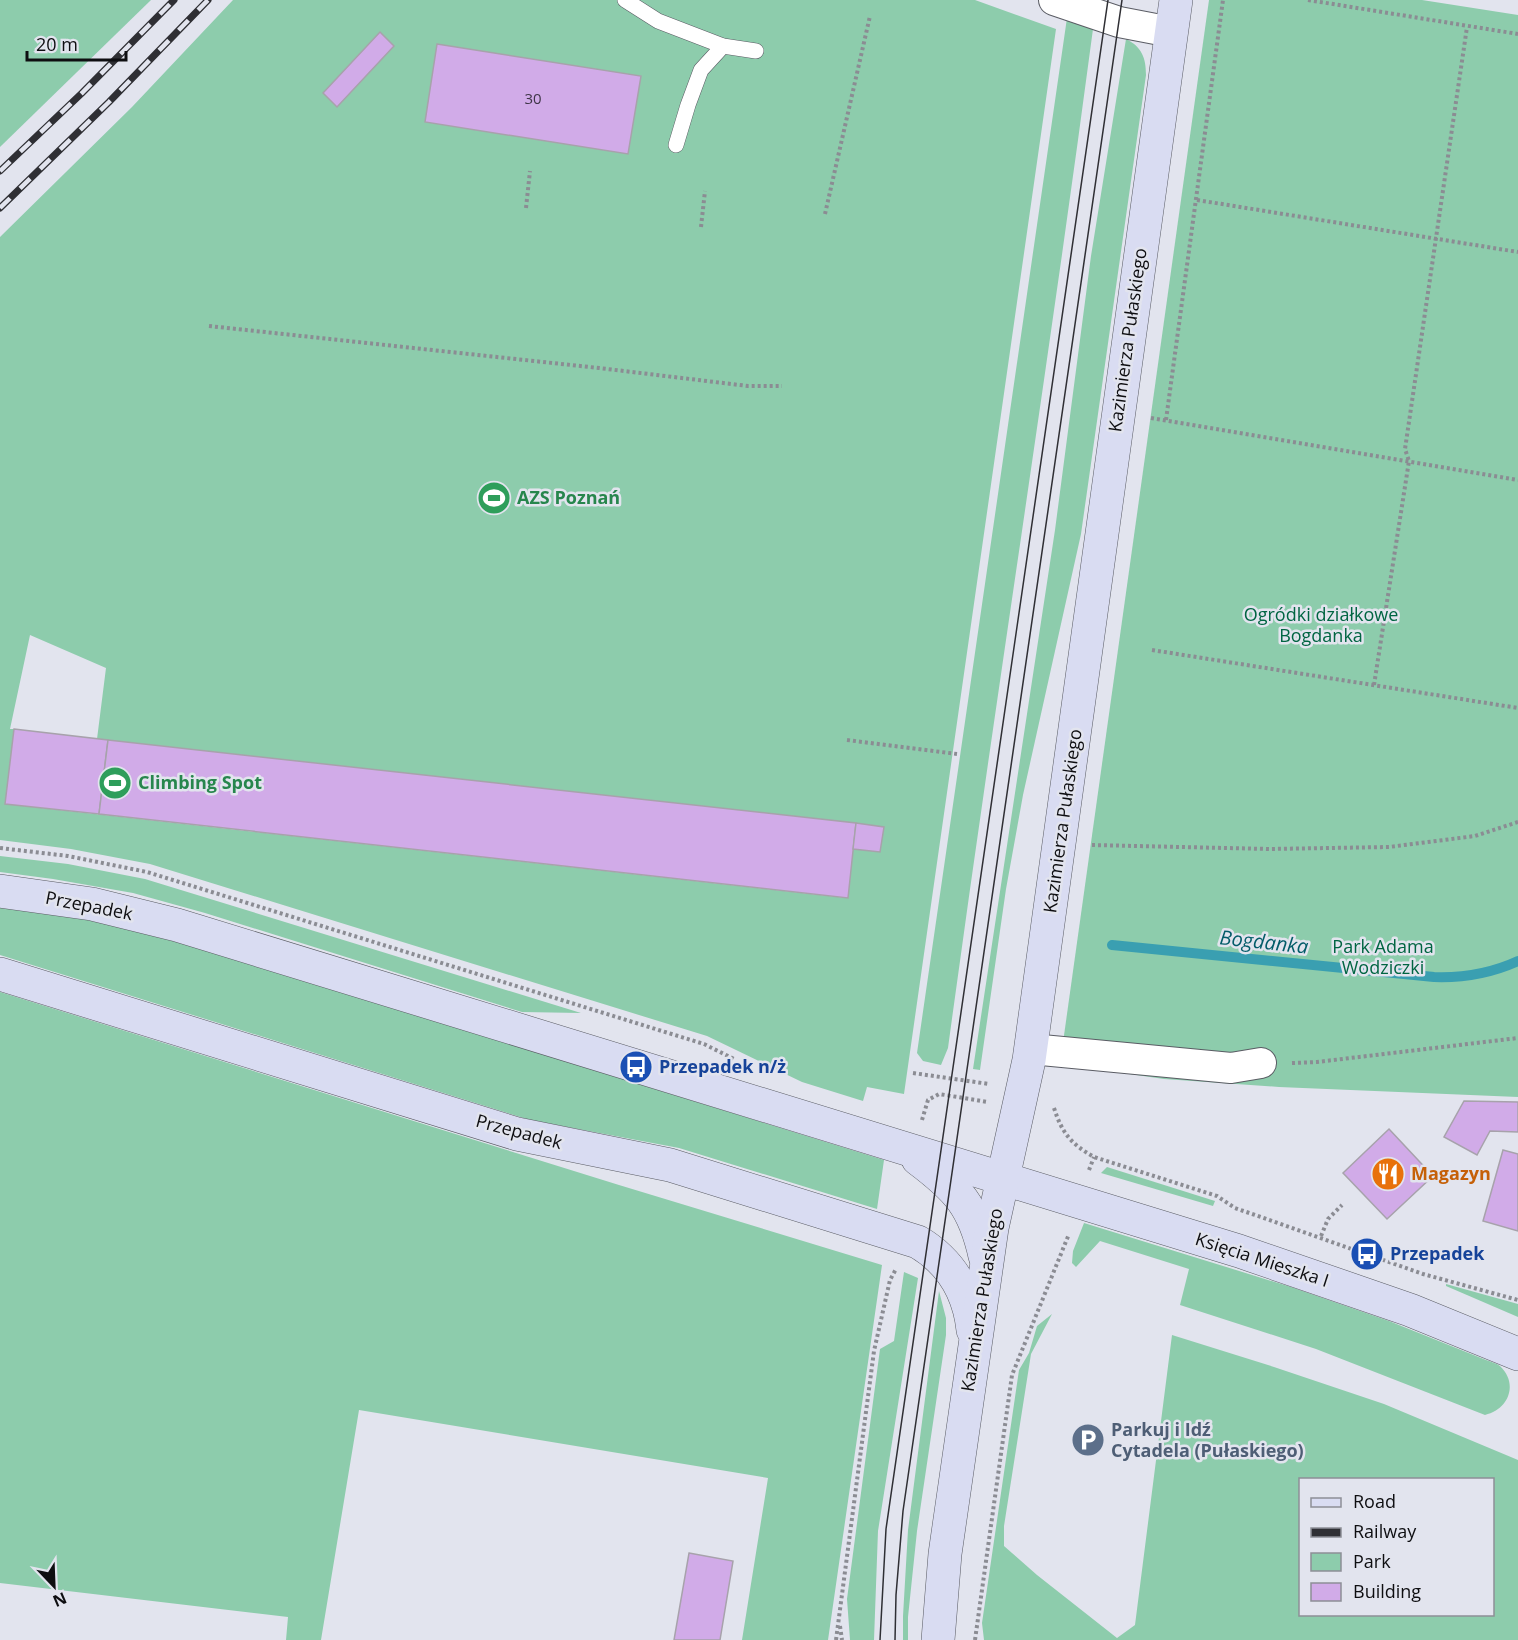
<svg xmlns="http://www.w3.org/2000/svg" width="1518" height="1640" font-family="'Open Sans',sans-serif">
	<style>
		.green { fill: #8dccac; fill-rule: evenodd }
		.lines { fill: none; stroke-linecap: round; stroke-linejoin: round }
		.stream { stroke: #3a9fb1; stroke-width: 10 }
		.building { fill: #d1abe8; stroke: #a7a2ab; stroke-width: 1.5 }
		.lane-casing { stroke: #5a5c64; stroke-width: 16 }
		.street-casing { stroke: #5a5c64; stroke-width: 32 }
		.secondary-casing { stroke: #5a5c64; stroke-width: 34 }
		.path { stroke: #8b8c93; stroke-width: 4; stroke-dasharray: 3 3; stroke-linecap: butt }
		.lane { stroke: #fff; stroke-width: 15 }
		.street { stroke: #fff; stroke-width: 30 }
		.secondary { stroke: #d9dcf2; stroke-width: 33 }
		.tram { stroke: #2f2f34; stroke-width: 1.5 }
		.rail-casing { stroke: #2f2f34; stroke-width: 7 }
		.rail { stroke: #e2e4ee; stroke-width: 4.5; stroke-dasharray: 14; stroke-linecap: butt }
		.labels { text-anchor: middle; stroke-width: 5; stroke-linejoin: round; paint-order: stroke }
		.number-label { font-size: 15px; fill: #3f3547 }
		.street-label { font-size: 18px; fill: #0e0e11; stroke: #e2e4ee }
		.leisure-label { font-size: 18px; font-weight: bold; fill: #27864d; stroke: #e2e4ee; text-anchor: start }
		.park-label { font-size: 18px; fill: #006542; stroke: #e2e4ee }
		.transit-label { font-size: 18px; font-weight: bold; fill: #164399; stroke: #e2e4ee; text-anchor: start }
		.food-label { font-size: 18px; font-weight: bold; fill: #c56008; stroke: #e2e4ee; text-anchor: start }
		.service-label { font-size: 18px; font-weight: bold; fill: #4e5e75; stroke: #e2e4ee; text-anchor: start }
		.water-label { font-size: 20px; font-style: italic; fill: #035c69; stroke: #e2e4ee }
	</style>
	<rect width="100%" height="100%" fill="#e2e4ee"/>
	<g class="green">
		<path d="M0,0H151L0,147Z"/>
		<path d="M233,0H975L1056,29L904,1094L867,1087L863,1101L802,1082L707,1036L150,864L71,849L0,840V237L132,107ZM30,635L106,668L97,739L855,823L847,898L6,804L14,729H10Z"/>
		<path d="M1209,0H1422L1518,15V1097L1279,1087L1164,1079L1060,1064Z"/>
		<path d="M1067,18L1093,29C1048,369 994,708 948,1048L941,1065L923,1061L917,1053Z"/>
		<path d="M1126,39C1142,47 1146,58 1146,75L1081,534L1023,795L1006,889L980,1070L973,1069L1055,530L1091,256Z"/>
		<path d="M0,856L68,864L145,879L581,1013L522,1012L205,913L133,893L53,879L0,872Z"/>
		<path d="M0,907L79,918L148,934L216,953L884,1160L877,1209L679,1148L530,1120L0,955Z"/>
		<path d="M0,992L619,1185L882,1265L828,1640H742L768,1478L359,1410L321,1640H286L288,1617L0,1583Z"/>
		<path d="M1107,1167L1215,1201L1213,1206L1101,1173Z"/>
		<path d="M1084,1223L1291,1287L1389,1321L1486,1360C1491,1362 1496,1363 1500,1366C1518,1383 1510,1409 1485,1415L1316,1349L1180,1305L1189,1269L1100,1241L1076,1267L1072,1263L1073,1251Z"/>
		<path d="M904,1272L918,1278L878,1531L874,1640H850L847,1599L880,1349L894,1341Z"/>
		<path d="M1446,1284L1518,1304V1317L1446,1286Z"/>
		<path d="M939,1291L946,1318V1335L917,1531L908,1617V1640H903V1616L908,1530Z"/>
		<path d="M1052,1314L1031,1354L1004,1526V1546L1037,1575L1117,1638L1135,1625L1172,1335L1274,1367L1384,1404L1518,1460V1640H984L982,1623L1019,1370L1029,1353L1037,1326ZM1300,1480H1492V1614H1300Z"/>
	</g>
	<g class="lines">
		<path class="stream" d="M1112,945L1434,977C1463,978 1492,973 1518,961"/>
	</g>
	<g class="building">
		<path d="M380,32L394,46L337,107L323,93Z"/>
		<path d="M437,44L641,76L628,154L425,122Z"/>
		<path d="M14,729L108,740L99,814L5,804Z"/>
		<path d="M108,740L856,823L848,898L99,814Z"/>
		<path d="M856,823L884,827L880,852L853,849Z"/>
		<path d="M1464,1101L1518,1102V1132L1490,1131L1477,1155L1444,1137Z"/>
		<path d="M1389,1129L1433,1176L1387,1219L1343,1173Z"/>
		<path d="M1503,1150L1518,1154V1231L1483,1221Z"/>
		<path d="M689,1553L733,1561L720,1640H674Z"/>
	</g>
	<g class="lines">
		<defs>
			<g id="lane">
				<path d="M625,0L658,21L723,46L756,51"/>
				<path d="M676,145L688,105L701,70L723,46"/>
			</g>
			<g id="street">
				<path d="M1054,0L1119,22L1171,32"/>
				<path d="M1031,1049L1231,1068L1261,1063"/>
			</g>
			<g id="secondary">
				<path d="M0,891L92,904L177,925L1239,1251L1410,1310L1518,1354"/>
				<path d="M0,974L517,1134L670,1165L918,1242C950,1261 969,1292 973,1330"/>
				<path d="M918,1159C958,1189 974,1206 985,1256"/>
				<path d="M938,1640L945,1554L992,1228L1029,1060L1176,0"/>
			</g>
		</defs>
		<use href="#lane" class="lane-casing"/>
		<use href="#street" class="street-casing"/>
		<use href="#secondary" class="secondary-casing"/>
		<g class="path">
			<path d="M1308,0L1518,34"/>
			<path d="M1197,200L1518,252"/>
			<path d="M526,208L530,171"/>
			<path d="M825,214L870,16"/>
			<path d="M701,227L705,191"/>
			<path d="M209,326L599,368L748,386H782"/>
			<path d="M1151,418L1518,480"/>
			<path d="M1166,420L1223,0"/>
			<path d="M1152,650L1518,708"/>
			<path d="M1374,685L1409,461L1405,449L1467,27"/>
			<path d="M847,740L957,754"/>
			<path d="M1092,845L1270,849L1389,847L1475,836L1518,822"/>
			<path d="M0,848L68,856L147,872L704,1044L734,1059"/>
			<path d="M1292,1063L1317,1062L1518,1038"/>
			<path d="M913,1073L989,1084"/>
			<path d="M1054,1108C1062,1133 1071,1144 1094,1157L1217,1196L1235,1208L1423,1274L1518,1300"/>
			<path d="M922,1120L928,1100L939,1094L988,1102"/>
			<path d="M1089,1170L1094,1157"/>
			<path d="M1321,1236L1328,1219L1342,1205"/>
			<path d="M840,1626L842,1640"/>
			<path d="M836,1640L874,1351L890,1280L896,1269"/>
			<path d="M975,1640L1012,1375L1069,1234"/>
		</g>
		<use href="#lane" class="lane"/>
		<use href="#street" class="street"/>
		<use href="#secondary" class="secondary"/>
		<g class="tram">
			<path d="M880,1640L886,1529L1108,0"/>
			<path d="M895,1640L896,1595L903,1511L1122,0"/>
		</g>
		<defs>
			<g id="rail">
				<path d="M0,171L82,93L174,0"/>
				<path d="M0,208L109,102L208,0"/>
			</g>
		</defs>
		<use href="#rail" class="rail-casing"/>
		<use href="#rail" class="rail"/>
	</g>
	<defs>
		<symbol id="stadium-disc" viewBox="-11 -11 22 22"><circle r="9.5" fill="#2e9e5b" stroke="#e2e4ee"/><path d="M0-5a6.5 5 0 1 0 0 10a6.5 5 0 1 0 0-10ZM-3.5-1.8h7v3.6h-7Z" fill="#fff"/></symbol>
		<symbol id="bus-disc" viewBox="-11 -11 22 22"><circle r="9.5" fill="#1a4fb4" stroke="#e2e4ee"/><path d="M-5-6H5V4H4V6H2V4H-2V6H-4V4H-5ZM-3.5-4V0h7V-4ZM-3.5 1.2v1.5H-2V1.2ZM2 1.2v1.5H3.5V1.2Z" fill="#fff"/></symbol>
		<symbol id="restaurant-disc" viewBox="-11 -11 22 22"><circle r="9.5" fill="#e8710a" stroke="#e2e4ee"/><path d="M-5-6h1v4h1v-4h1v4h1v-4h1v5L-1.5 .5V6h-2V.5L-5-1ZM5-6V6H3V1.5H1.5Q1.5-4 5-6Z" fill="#fff"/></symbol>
		<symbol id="parking-disc" viewBox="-11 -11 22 22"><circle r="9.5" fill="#5c6f8a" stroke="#e2e4ee"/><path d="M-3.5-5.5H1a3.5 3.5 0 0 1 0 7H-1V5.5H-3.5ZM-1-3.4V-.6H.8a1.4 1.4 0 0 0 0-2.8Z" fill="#fff"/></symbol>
	</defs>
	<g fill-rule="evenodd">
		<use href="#stadium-disc" x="475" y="479" width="38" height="38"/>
		<use href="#stadium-disc" x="96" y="764" width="38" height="38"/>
		<use href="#bus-disc" x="617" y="1048" width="38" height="38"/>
		<use href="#restaurant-disc" x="1369" y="1155" width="38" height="38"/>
		<use href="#bus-disc" x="1348" y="1235" width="38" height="38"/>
		<use href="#parking-disc" x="1069" y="1421" width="38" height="38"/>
	</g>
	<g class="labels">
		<g class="number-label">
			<text x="533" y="104">30</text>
		</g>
		<g class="street-label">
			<text transform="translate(1128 340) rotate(-82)" y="6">Kazimierza Pułaskiego</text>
			<text transform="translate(1063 821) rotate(-82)" y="6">Kazimierza Pułaskiego</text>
			<text transform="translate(89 906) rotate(11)" y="6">Przepadek</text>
			<text transform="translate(519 1132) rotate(15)" y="6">Przepadek</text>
			<text transform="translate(1262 1260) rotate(18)" y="6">Księcia Mieszka I</text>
			<text transform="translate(982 1300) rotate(-81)" y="6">Kazimierza Pułaskiego</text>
		</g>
		<g class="leisure-label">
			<text x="517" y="504">AZS Poznań</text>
			<text x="138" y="789">Climbing Spot</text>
		</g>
		<g class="park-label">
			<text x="1321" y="621">Ogródki działkowe<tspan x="1321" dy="21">Bogdanka</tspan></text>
			<text x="1383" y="953">Park Adama<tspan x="1383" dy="21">Wodziczki</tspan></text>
		</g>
		<g class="transit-label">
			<text x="659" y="1073">Przepadek n/ż</text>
			<text x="1390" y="1260">Przepadek</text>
		</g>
		<g class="food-label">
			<text x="1411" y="1180">Magazyn</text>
		</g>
		<g class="service-label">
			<text x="1111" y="1436">Parkuj i Idź<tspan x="1111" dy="21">Cytadela (Pułaskiego)</tspan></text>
		</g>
		<g class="water-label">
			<text transform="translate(1264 942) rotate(6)" y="7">Bogdanka</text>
		</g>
	</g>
	<rect x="1299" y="1478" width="195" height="138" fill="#e2e4ee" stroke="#8d8e96" stroke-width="1.5"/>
	<rect x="1311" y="1498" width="30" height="9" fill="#d9dcf2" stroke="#8d8e96" stroke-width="1.5"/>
	<text x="1353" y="1508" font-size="18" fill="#0e0e11">Road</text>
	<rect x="1311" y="1528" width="30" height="9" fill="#2f2f34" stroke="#8d8e96" stroke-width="1.5"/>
	<text x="1353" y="1538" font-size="18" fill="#0e0e11">Railway</text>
	<rect x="1311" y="1553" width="30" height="18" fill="#8dccac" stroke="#8d8e96" stroke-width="1.5"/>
	<text x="1353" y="1568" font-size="18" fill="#0e0e11">Park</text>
	<rect x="1311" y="1583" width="30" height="18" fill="#d1abe8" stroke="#8d8e96" stroke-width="1.5"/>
	<text x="1353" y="1598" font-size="18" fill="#0e0e11">Building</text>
	<g transform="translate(54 1586) rotate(157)" stroke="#e2e4ee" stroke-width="4.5" paint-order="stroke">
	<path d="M0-4.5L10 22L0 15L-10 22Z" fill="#0e0e11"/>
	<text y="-9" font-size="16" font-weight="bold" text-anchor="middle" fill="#0e0e11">N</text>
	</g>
	<path d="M27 51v9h99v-9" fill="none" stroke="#0e0e11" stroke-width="3"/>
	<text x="36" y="51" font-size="18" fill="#0e0e11" stroke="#e2e4ee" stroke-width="4.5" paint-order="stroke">20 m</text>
</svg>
